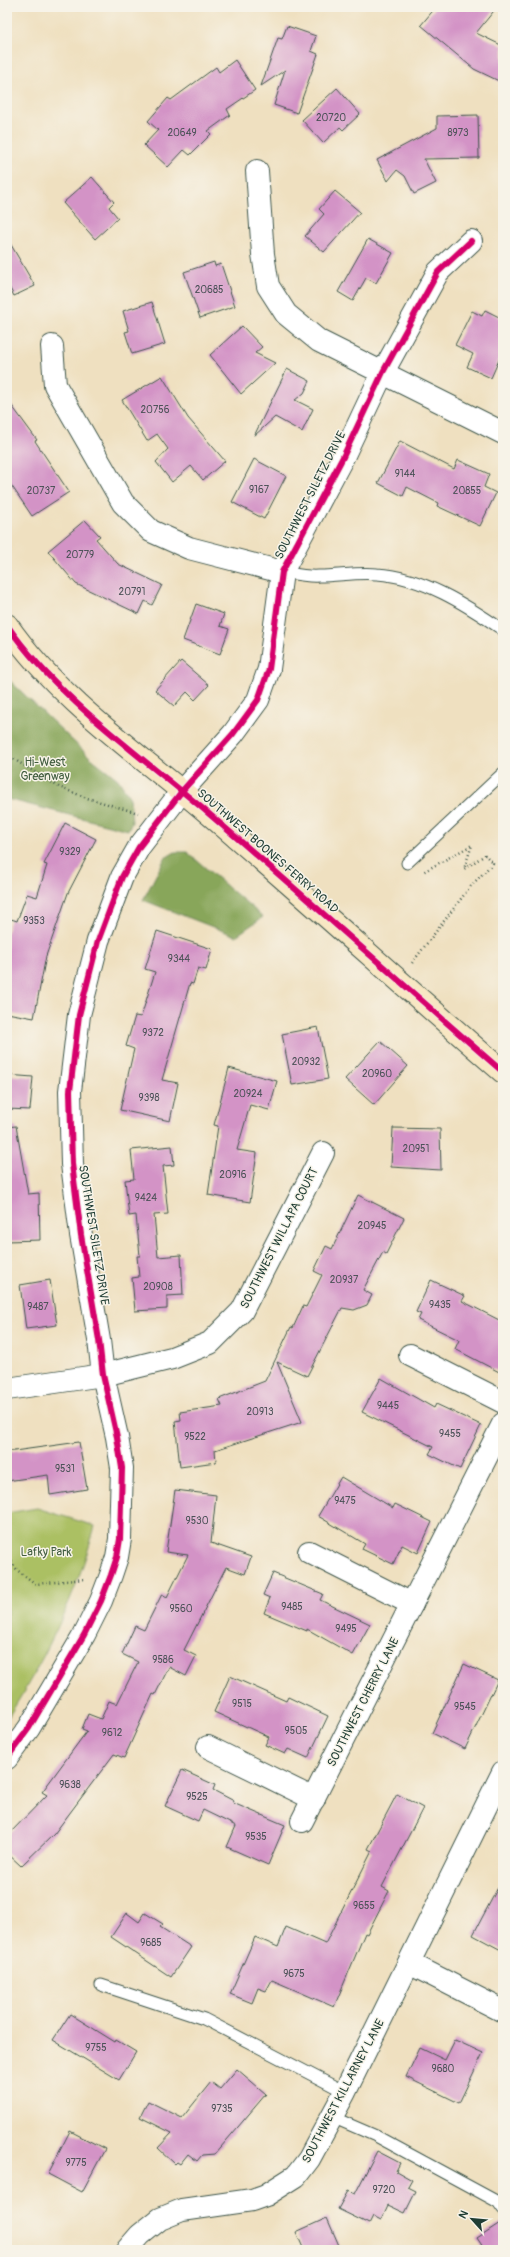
<svg xmlns="http://www.w3.org/2000/svg" width="510" height="2257" font-family="Pangolin,sans-serif">
	<style>
		.green { fill: #abc064; stroke: #657e4c }
		.forest { fill: #88a65a; stroke: #547247 }
		.building { fill: #d393c6 }
		.lines { fill: none; stroke-linecap: round; stroke-linejoin: round }
		.service-casing { stroke: #3e5549; stroke-width: 13 }
		.minor-casing { stroke: #3e5549; stroke-width: 24 }
		.secondary-casing { stroke: #3e5549; stroke-width: 24 }
		.path { stroke: #3e5549; stroke-width: 2.5; stroke-dasharray: 1 3; stroke-linecap: butt }
		.service { stroke: #fff; stroke-width: 11 }
		.minor { stroke: #fff; stroke-width: 22 }
		.secondary { stroke: #f8e7c3; stroke-width: 22 }
		.cycleway-casing { stroke: #f7f3e8; stroke-width: 8 }
		.cycleway { stroke: #d6006c; stroke-width: 6 }
		.labels { text-anchor: middle; stroke-width: 3; stroke-linejoin: round; paint-order: stroke }
		.number-label { font-size: 10px; fill: #4c5258 }
		.street-label { font-size: 12px; fill: #1f3d34; stroke: #f7f3e8 }
		.park-label { font-size: 12px; fill: #425e40; stroke: #f7f3e8 }
	</style>
	<rect width="100%" height="100%" fill="#f7f3e8"/>
	<filter id="ink" filterUnits="userSpaceOnUse"><feTurbulence type="fractalNoise" baseFrequency=".025" numOctaves="2"/><feDisplacementMap in="SourceGraphic" scale="8" xChannelSelector="R" yChannelSelector="G"/><feConvolveMatrix kernelMatrix="1 2 1 2 8 2 1 2 1" color-interpolation-filters="sRGB"/></filter>
	<filter id="wash" filterUnits="userSpaceOnUse"><feTurbulence type="fractalNoise" baseFrequency=".012" numOctaves="4" result="noise"/><feDisplacementMap in="SourceGraphic" scale="16" xChannelSelector="R" yChannelSelector="G"/><feGaussianBlur stdDeviation="0.9" result="paint"/><feColorMatrix in="noise" values="0 0 0 0 0 0 0 0 0 0 0 0 0 0 0 0 0 1.4 0 .05"/><feComposite in="paint" operator="in"/></filter>
	<g filter="url(#wash)">
		<rect width="100%" height="100%" fill="#efe0c0"/>
		<path class="green" d="M37,1508L95,1526C77,1594 45,1659 7,1719V1513Z"/>
		<g class="forest">
			<path d="M7,678L91,758L118,779L130,798L132,822L128,830L7,799Z"/>
			<path d="M175,852H187L263,917L236,936L143,900L165,858Z"/>
		</g>
		<g id="blocks">
			<g class="building">
				<path d="M436,7H497L476,33L503,46V83L474,69L421,25Z"/>
				<path d="M287,26L316,36L311,51L318,54L297,113L274,105L285,70L261,86L278,38L282,39Z"/>
				<path d="M235,60L255,90L227,109L230,115L208,131L211,134L190,155L184,150L168,167L144,145L158,130L148,121L168,98L171,100L216,67L219,72Z"/>
				<path d="M337,88L360,114L343,130L340,127L323,143L302,120Z"/>
				<path d="M478,115L479,158L424,159L436,183L414,194L405,176L397,170L388,181L377,160L437,128V116Z"/>
				<path d="M92,177L114,202L109,207L118,218L95,239L63,203Z"/>
				<path d="M335,191L360,212L324,252L305,236L324,214L319,209Z"/>
				<path d="M7,238L35,286L14,296L7,283Z"/>
				<path d="M368,239L393,253L376,283L366,278L353,301L338,292Z"/>
				<path d="M214,262L215,266L221,264L235,306L200,318L184,272Z"/>
				<path d="M152,302L165,344L132,354L125,332L129,331L123,311Z"/>
				<path d="M485,310L503,319V351L491,378L467,367L473,354L455,345L472,311L482,316Z"/>
				<path d="M242,326L262,347L255,353L275,363L241,394L210,355Z"/>
				<path d="M287,369L310,381L304,393L295,400L313,409L302,432L275,417L254,436Z"/>
				<path d="M162,376L188,418L225,461L203,480L191,466L172,482L156,462L168,449L157,434L147,441L122,400Z"/>
				<path d="M7,399L37,440L35,441L69,492L32,516L7,479Z"/>
				<path d="M400,441L454,469L458,460L489,474L484,487L496,493L480,526L437,506L438,503L407,487L403,496L378,483Z"/>
				<path d="M254,459L286,476L264,519L232,502Z"/>
				<path d="M85,520L100,536L96,539L118,564L162,585L152,605L145,601L139,614L76,584L48,551Z"/>
				<path d="M196,604L224,614L220,626L229,629L220,654L183,640Z"/>
				<path d="M181,661L209,685L195,700L187,692L174,706L155,690Z"/>
				<path d="M65,823L96,839L68,893L46,956L34,1018L7,1013V931L11,919L17,921L27,894L37,897L47,865L44,864Z"/>
				<path d="M157,931L212,949L206,970L198,968L193,984L190,983L162,1080L178,1083L170,1121L120,1110L134,1049L126,1046L135,1016L141,1017L155,972L145,969Z"/>
				<path d="M318,1027L328,1079L292,1085L282,1034Z"/>
				<path d="M380,1041L408,1066L374,1105L345,1079Z"/>
				<path d="M229,1068L277,1081L269,1110L250,1105L237,1150L257,1153L250,1202L208,1195L218,1126L214,1125Z"/>
				<path d="M7,1075L33,1077L30,1110L7,1109Z"/>
				<path d="M16,1126L28,1194L39,1193L40,1240L7,1241V1127Z"/>
				<path d="M393,1128L440,1129L441,1170L391,1167Z"/>
				<path d="M172,1146L174,1165L163,1166L168,1214L154,1215L158,1257L181,1255L183,1295L167,1296V1309L135,1311L132,1278L139,1277L137,1256H140L136,1215L129,1216L125,1180L134,1179L131,1150Z"/>
				<path d="M358,1195L404,1218L386,1254L383,1252L363,1290L372,1295L367,1305L354,1310L342,1308L307,1376L277,1362L302,1422L215,1450L216,1462L180,1467L175,1421L181,1420L180,1412L222,1406L219,1399L265,1381L291,1327L293,1328L303,1306L306,1307L322,1275L314,1271L326,1246L332,1249Z"/>
				<path d="M50,1280L57,1325L26,1329L20,1285Z"/>
				<path d="M431,1280L465,1296L462,1301L503,1322V1374L455,1349L459,1340L418,1320L421,1314L416,1312Z"/>
				<path d="M381,1378L434,1408L436,1404L481,1425L460,1469L429,1454L433,1447L362,1412Z"/>
				<path d="M79,1442L87,1489L50,1495L48,1475L7,1481V1452Z"/>
				<path d="M341,1477L393,1508L395,1504L432,1522L418,1553L402,1545L393,1564L362,1549L365,1544L318,1516Z"/>
				<path d="M175,1490L216,1495L211,1543L251,1557L245,1574L226,1567L184,1650L196,1656L186,1676L169,1667L155,1695L153,1694L124,1758L114,1754L54,1834L21,1866L7,1853V1836L47,1795L42,1792L87,1731L82,1729L88,1714L101,1719L109,1701L117,1704L138,1662L122,1654L135,1626L144,1630L162,1594L167,1597L188,1555L166,1552Z"/>
				<path d="M273,1573L323,1594L320,1600L370,1624L353,1655L307,1629V1631L264,1613L270,1598L263,1595Z"/>
				<path d="M464,1664L498,1680L465,1749L432,1733Z"/>
				<path d="M230,1676L286,1701L288,1697L328,1716L308,1758L288,1749L285,1754L265,1745L269,1737L214,1712Z"/>
				<path d="M182,1770L215,1785L213,1790L234,1801L233,1803L285,1825L268,1865L227,1847L236,1826L203,1810L198,1821L165,1806Z"/>
				<path d="M397,1794L423,1808L382,1887L389,1891L367,1934L365,1933L334,2007L272,1980L266,1991L258,1988L252,2003L230,1994L255,1937L278,1947L286,1927L325,1944L372,1851L368,1849Z"/>
				<path d="M503,1878V1951L473,1935Z"/>
				<path d="M127,1913L139,1922L145,1913L163,1924L160,1927L191,1947L171,1977L111,1937Z"/>
				<path d="M70,2014L115,2042L116,2040L136,2052L119,2080L53,2040Z"/>
				<path d="M455,2040L483,2053L459,2103L406,2077L420,2048L445,2060Z"/>
				<path d="M237,2069L266,2094L215,2154L202,2155L197,2161L188,2154L180,2164L177,2162L175,2164L158,2148L172,2133L140,2117L148,2101L182,2118L211,2082L220,2089Z"/>
				<path d="M70,2131L105,2149L82,2192L48,2174Z"/>
				<path d="M377,2151L400,2163L396,2171L412,2180L408,2187L416,2191L405,2213L388,2205L381,2220L373,2216L369,2224L338,2209L348,2191L355,2194Z"/>
				<path d="M327,2218L341,2250H304L296,2232Z"/>
				<path d="M503,2221V2250H485L477,2238Z"/>
			</g>
		</g>
	</g>
	<g filter="url(#ink)">
		<use href="#blocks" fill-opacity="0" stroke="#3e5549" stroke-width="1"/>
		<g class="lines">
			<defs>
				<g id="service">
					<path d="M282,572C294,574 307,577 319,576C338,576 358,572 377,574C423,577 465,604 503,630"/>
					<path d="M407,863L503,773"/>
					<path d="M101,1985L204,2019L345,2092"/>
					<path d="M332,2117L376,2136L498,2202L503,2209"/>
				</g>
				<g id="minor">
					<path d="M257,171L263,254L268,286L286,314L319,341L503,433"/>
					<path d="M52,346L55,385L123,503L151,531L189,548L282,572"/>
					<path d="M410,1355L503,1402"/>
					<path d="M7,1389L103,1375L172,1358L210,1343L242,1311L323,1153"/>
					<path d="M309,1552L412,1604"/>
					<path d="M208,1747L314,1799"/>
					<path d="M7,1758L29,1728L84,1635L101,1601L111,1575L117,1557L120,1539L122,1468L117,1437L103,1375L99,1340L81,1235L72,1164L70,1091L79,1015L98,941L122,877L139,847L182,791L233,734L258,700L269,669L282,572L343,457L383,372L438,272L471,241"/>
					<path d="M302,1821L503,1424"/>
					<path d="M409,1963L503,2011"/>
					<path d="M127,2250L140,2235L160,2219L182,2210L252,2200L266,2195L296,2176L309,2159L345,2092L503,1772"/>
				</g>
				<path id="secondary" d="M7,625C59,700 139,754 208,813C307,898 404,986 503,1072"/>
			</defs>
			<use href="#service" class="service-casing"/>
			<use href="#minor" class="minor-casing"/>
			<use href="#secondary" class="secondary-casing"/>
			<g class="path">
				<path d="M7,755L59,787L87,798L138,813"/>
				<path d="M412,963L470,887L493,863L485,855L464,869L472,845L423,872"/>
				<path d="M7,1555L17,1570L36,1584L85,1579"/>
			</g>
			<use href="#service" class="service"/>
			<use href="#minor" class="minor"/>
			<use href="#secondary" class="secondary"/>
			<defs>
				<g id="cycleway">
					<path d="M7,625C59,700 139,754 208,813C307,898 404,986 503,1072"/>
					<path d="M7,1758L29,1728L84,1635L101,1601L111,1575L117,1557L120,1539L122,1468L117,1437L103,1375L99,1340L81,1235L72,1164L70,1091L79,1015L98,941L122,877L139,847L182,791L233,734L258,700L269,669L282,572L343,457L383,372L438,272L471,241"/>
				</g>
			</defs>
			<use href="#cycleway" class="cycleway-casing"/>
			<use href="#cycleway" class="cycleway"/>
		</g>
	</g>
	<g class="labels">
		<g class="number-label">
			<text x="331" y="121">20720</text>
			<text x="182" y="136">20649</text>
			<text x="458" y="136">8973</text>
			<text x="209" y="293">20685</text>
			<text x="155" y="413">20756</text>
			<text x="405" y="477">9144</text>
			<text x="259" y="493">9167</text>
			<text x="41" y="494">20737</text>
			<text x="467" y="494">20855</text>
			<text x="80" y="558">20779</text>
			<text x="132" y="595">20791</text>
			<text x="70" y="855">9329</text>
			<text x="34" y="924">9353</text>
			<text x="179" y="962">9344</text>
			<text x="153" y="1036">9372</text>
			<text x="306" y="1065">20932</text>
			<text x="377" y="1077">20960</text>
			<text x="248" y="1097">20924</text>
			<text x="149" y="1101">9398</text>
			<text x="416" y="1152">20951</text>
			<text x="233" y="1178">20916</text>
			<text x="146" y="1201">9424</text>
			<text x="372" y="1229">20945</text>
			<text x="344" y="1283">20937</text>
			<text x="158" y="1290">20908</text>
			<text x="440" y="1308">9435</text>
			<text x="38" y="1310">9487</text>
			<text x="388" y="1409">9445</text>
			<text x="260" y="1415">20913</text>
			<text x="450" y="1437">9455</text>
			<text x="195" y="1440">9522</text>
			<text x="65" y="1472">9531</text>
			<text x="345" y="1504">9475</text>
			<text x="197" y="1524">9530</text>
			<text x="292" y="1610">9485</text>
			<text x="181" y="1612">9560</text>
			<text x="346" y="1632">9495</text>
			<text x="163" y="1663">9586</text>
			<text x="242" y="1707">9515</text>
			<text x="465" y="1710">9545</text>
			<text x="296" y="1734">9505</text>
			<text x="112" y="1736">9612</text>
			<text x="70" y="1788">9638</text>
			<text x="197" y="1800">9525</text>
			<text x="256" y="1840">9535</text>
			<text x="364" y="1909">9655</text>
			<text x="151" y="1946">9685</text>
			<text x="294" y="1977">9675</text>
			<text x="96" y="2051">9755</text>
			<text x="443" y="2072">9680</text>
			<text x="222" y="2112">9735</text>
			<text x="76" y="2166">9775</text>
			<text x="384" y="2193">9720</text>
		</g>
		<g class="street-label">
			<text transform="translate(310 495) rotate(-63)" y="4">SOUTHWEST SILETZ DRIVE</text>
			<text transform="translate(268 851) rotate(41)" y="4">SOUTHWEST BOONES FERRY ROAD</text>
			<text transform="translate(94 1235) rotate(81)" y="4">SOUTHWEST SILETZ DRIVE</text>
			<text transform="translate(279 1238) rotate(-63)" y="4">SOUTHWEST WILLAPA COURT</text>
			<text transform="translate(363 1702) rotate(-63)" y="4">SOUTHWEST CHERRY LANE</text>
			<text transform="translate(343 2091) rotate(-62)" y="4">SOUTHWEST KILLARNEY LANE</text>
		</g>
		<g class="park-label">
			<text x="45" y="766">Hi-West<tspan x="45" dy="14">Greenway</tspan></text>
			<text x="46" y="1556">Lafky Park</text>
		</g>
	</g>
	<rect width="510" height="2257" fill="none" stroke="#f7f3e8" stroke-width="24"/>
	<g transform="translate(472 2219) rotate(297)" stroke="#f7f3e8" stroke-width="3" paint-order="stroke">
	<path d="M0-3L7 15L0 10L-7 15Z" fill="#1f3d34"/>
	<text y="-6" font-size="11" font-weight="bold" text-anchor="middle" fill="#1f3d34">N</text>
	</g>
</svg>
